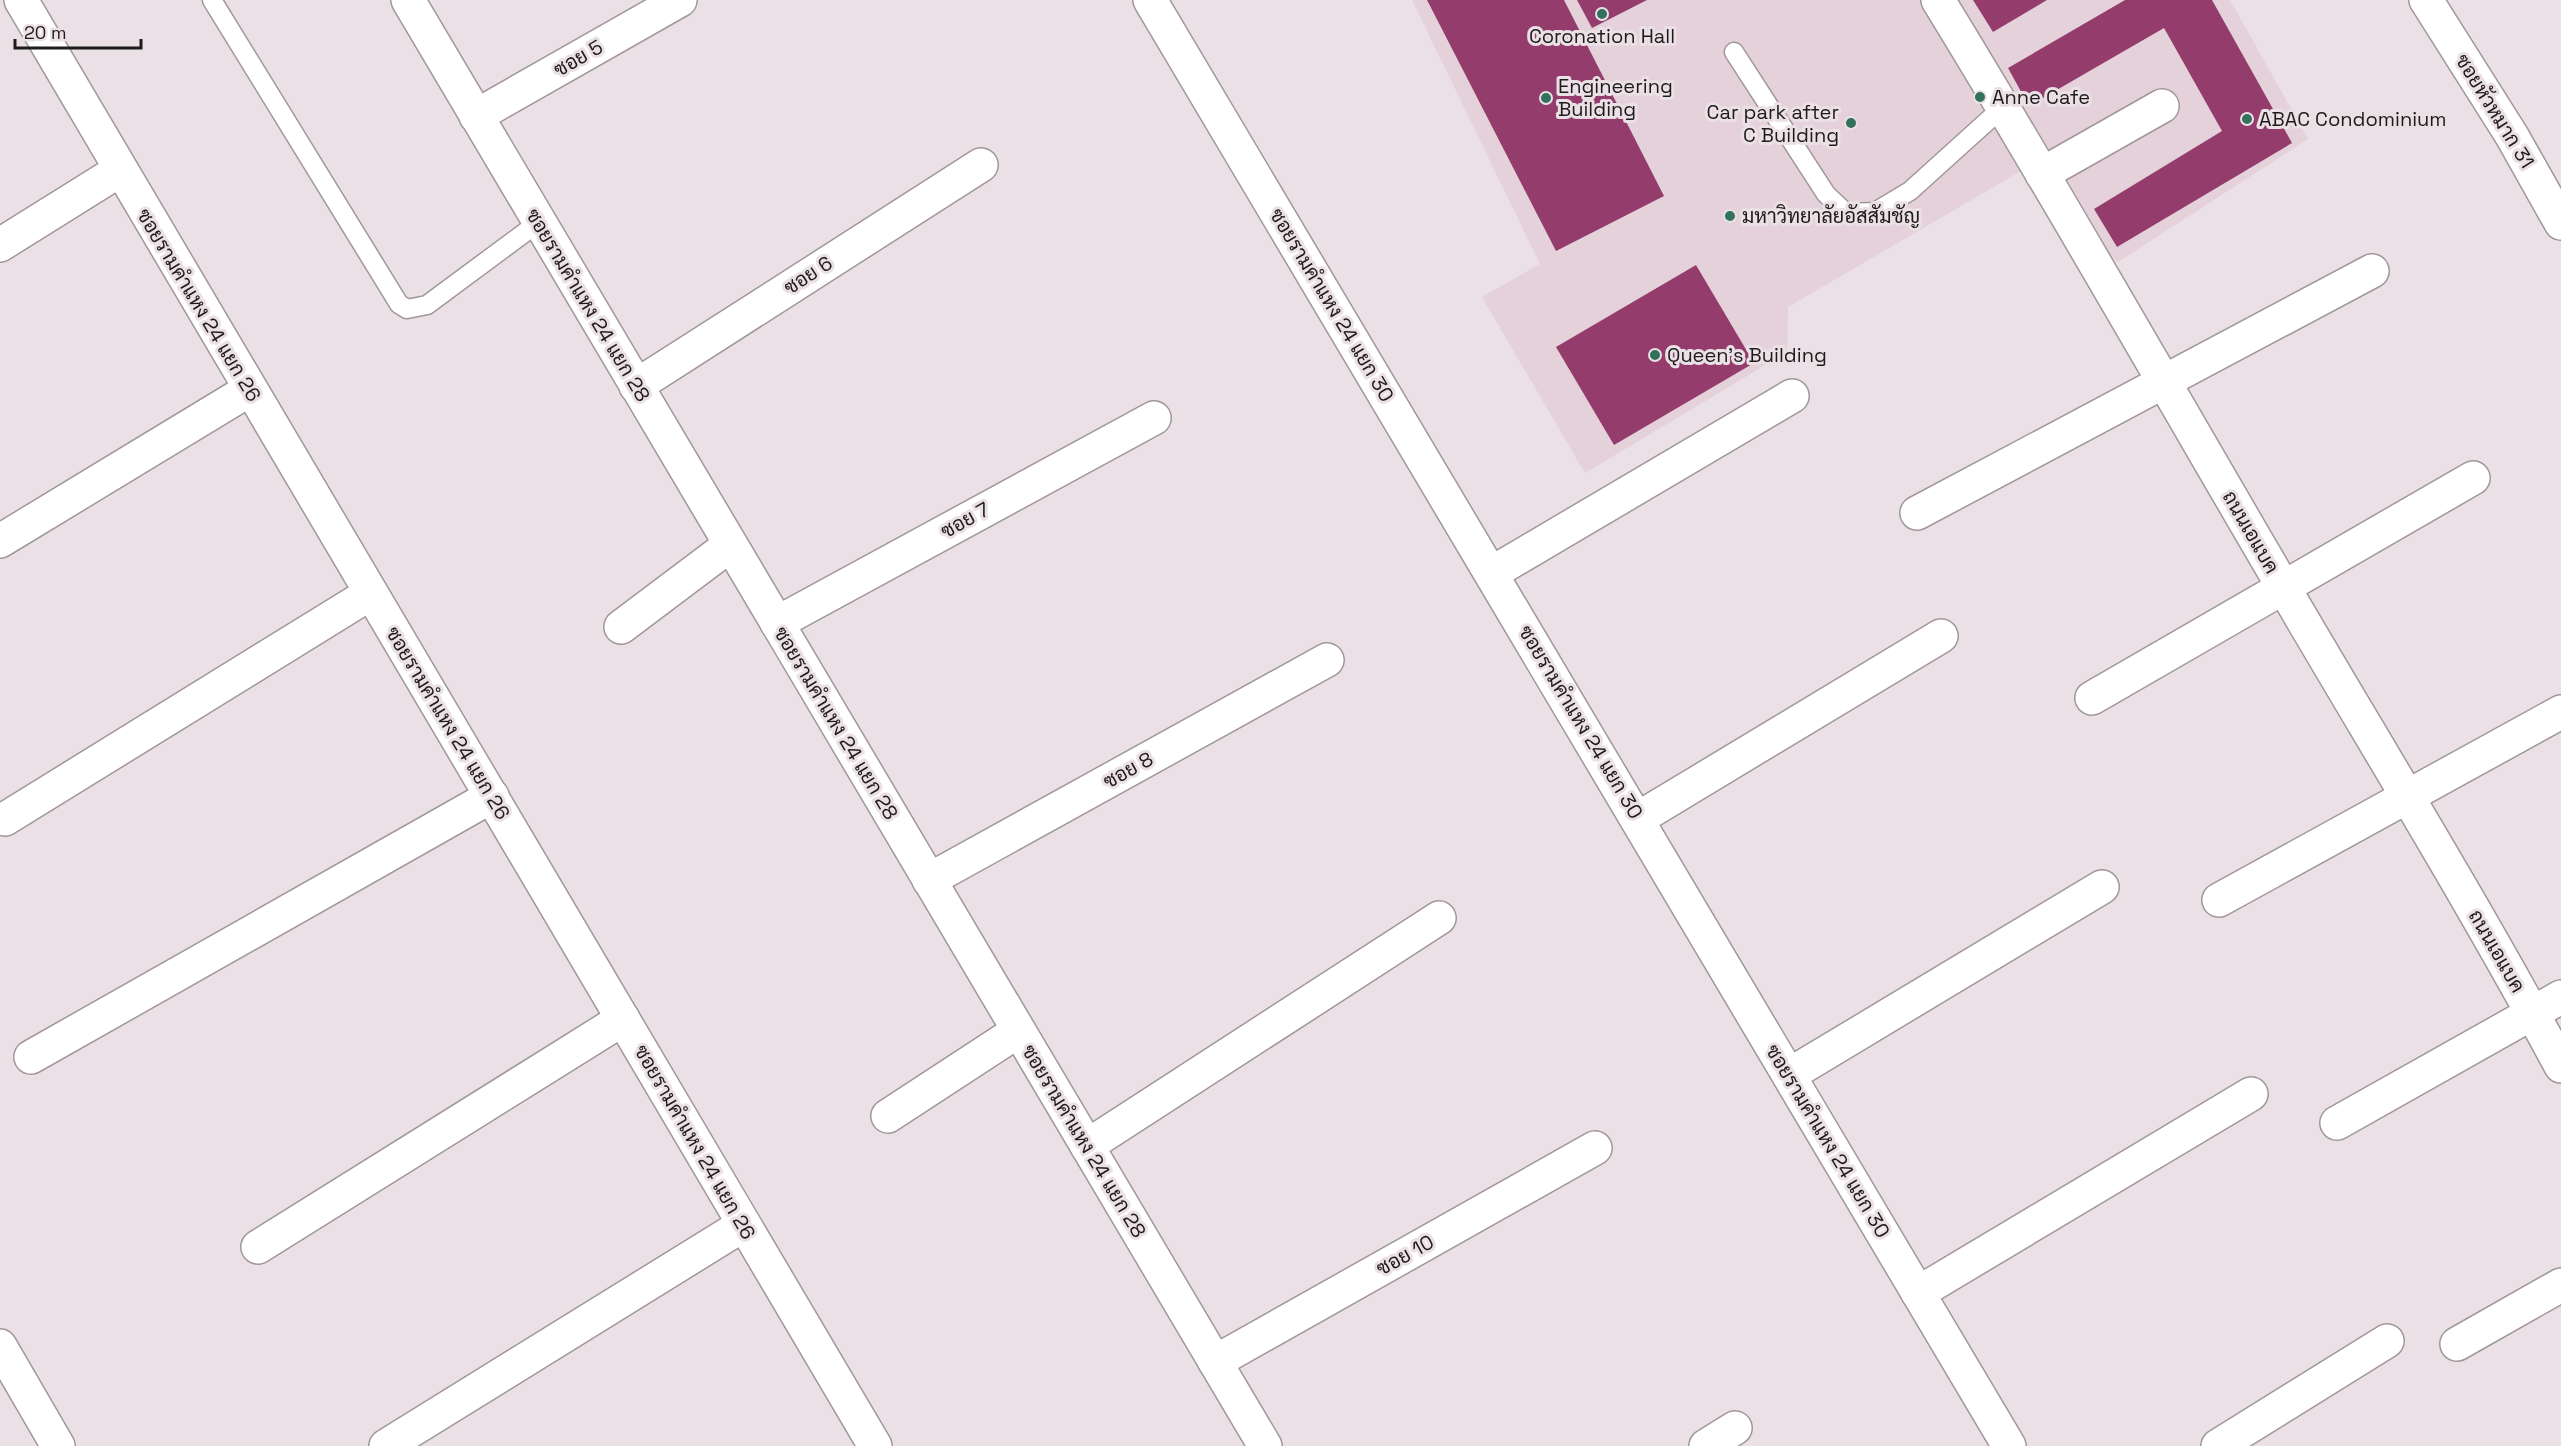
<svg xmlns="http://www.w3.org/2000/svg" width="2561" height="1446" font-family="'Space Grotesk',Sarabun,sans-serif">
	<style>
		.built { fill: #e4d1d9 }
		.building { fill: #943d6d }
		.lines { fill: none; stroke-linecap: round; stroke-linejoin: round }
		.lane-casing { stroke: #a1979b; stroke-width: 21 }
		.street-casing { stroke: #a1979b; stroke-width: 36 }
		.secondary-casing { stroke: #a1979b; stroke-width: 36 }
		.lane { stroke: #fff; stroke-width: 18 }
		.street { stroke: #fff; stroke-width: 33 }
		.secondary { stroke: #fff; stroke-width: 33 }
		.poi-dot { fill: #34715c; stroke: #eae0e5; stroke-width: 2 }
		.labels { text-anchor: middle; stroke-width: 6; stroke-linejoin: round; paint-order: stroke }
		.poi-label { font-size: 20px; fill: #1e1b1c; stroke: #eae0e5; text-anchor: start }
		.street-label { font-size: 20px; fill: #1e1b1c; stroke: #eae0e5 }
	</style>
	<rect width="100%" height="100%" fill="#eae0e5"/>
	<path class="built" d="M1412,0H2230L2308,139L2118,262L2021,171L1788,307L1787,352L1585,473L1482,297L1540,264Z"/>
	<g class="building">
		<path d="M1427,0H1564L1664,196L1556,251Z"/>
		<path d="M1577,0H1647L1592,28Z"/>
		<path d="M1973,0H2047L1993,32Z"/>
		<path d="M2125,0H2212L2292,143L2117,247L2094,209L2222,131L2164,28L2029,106L2008,68Z"/>
		<path d="M1696,265L1754,363L1614,445L1556,347Z"/>
	</g>
	<g class="lines">
		<defs>
			<g id="lane">
				<path d="M212,0L399,304L407,309L427,305L539,222"/>
				<path d="M1734,52L1826,194L1846,213L1875,212L1910,191L2003,107"/>
			</g>
			<g id="street">
				<path d="M21,0L875,1446"/>
				<path d="M1150,0L2009,1446"/>
				<path d="M1938,0C2056,192 2167,389 2281,583C2375,744 2473,902 2561,1066"/>
				<path d="M2426,0L2512,136L2561,223"/>
				<path d="M476,116L680,0"/>
				<path d="M2042,174L2162,106"/>
				<path d="M0,245L120,170"/>
				<path d="M636,386L981,165"/>
				<path d="M1917,513L2372,271"/>
				<path d="M0,541L249,390"/>
				<path d="M1492,573L1792,396"/>
				<path d="M777,623L1154,418"/>
				<path d="M621,627L730,545"/>
				<path d="M2092,698L2473,478"/>
				<path d="M1639,818L1941,636"/>
				<path d="M5,819L371,593"/>
				<path d="M929,880L1327,660"/>
				<path d="M2219,900L2561,712"/>
				<path d="M31,1057L492,796"/>
				<path d="M1789,1075L2102,887"/>
				<path d="M888,1116L1018,1031"/>
				<path d="M2337,1123L2561,997"/>
				<path d="M1087,1146L1439,918"/>
				<path d="M258,1247L623,1019"/>
				<path d="M1918,1293L2251,1094"/>
				<path d="M2457,1344L2561,1285"/>
				<path d="M0,1346L58,1446"/>
				<path d="M1215,1362L1595,1148"/>
				<path d="M386,1446L743,1225"/>
				<path d="M1706,1446L1735,1428"/>
				<path d="M2218,1446L2387,1341"/>
			</g>
			<path id="secondary" d="M408,0L1265,1446"/>
		</defs>
		<use href="#lane" class="lane-casing"/>
		<use href="#street" class="street-casing"/>
		<use href="#secondary" class="secondary-casing"/>
		<use href="#lane" class="lane"/>
		<use href="#street" class="street"/>
		<use href="#secondary" class="secondary"/>
	</g>
	<g class="poi-dot">
		<circle cx="1602" cy="14" r="6"/>
		<circle cx="1980" cy="97" r="6"/>
		<circle cx="1546" cy="98" r="6"/>
		<circle cx="2247" cy="119" r="6"/>
		<circle cx="1851" cy="123" r="6"/>
		<circle cx="1730" cy="216" r="6"/>
		<circle cx="1655" cy="355" r="6"/>
	</g>
	<g class="labels">
		<g class="poi-label">
			<text x="1602" y="43" text-anchor="middle">Coronation Hall</text>
			<text x="1558" y="93">Engineering<tspan x="1558" dy="23">Building</tspan></text>
			<text x="1992" y="104">Anne Cafe</text>
			<text x="1839" y="119" text-anchor="end">Car park after<tspan x="1839" dy="23">C Building</tspan></text>
			<text x="2259" y="126">ABAC Condominium</text>
			<text x="1742" y="223">มหาวิทยาลัยอัสสัมชัญ</text>
			<text x="1667" y="362">Queen's Building</text>
		</g>
		<g class="street-label">
			<text transform="translate(578 58) rotate(-30)" y="7">ซอย 5</text>
			<text transform="translate(2495 111) rotate(58)" y="7">ซอยหัวหมาก 31</text>
			<text transform="translate(808 275) rotate(-33)" y="7">ซอย 6</text>
			<text transform="translate(199 305) rotate(59)" y="7">ซอยรามคำแหง 24 แยก 26</text>
			<text transform="translate(588 305) rotate(59)" y="7">ซอยรามคำแหง 24 แยก 28</text>
			<text transform="translate(1332 305) rotate(59)" y="7">ซอยรามคำแหง 24 แยก 30</text>
			<text transform="translate(965 520) rotate(-29)" y="7">ซอย 7</text>
			<text transform="translate(2251 532) rotate(60)" y="7">ถนนเอแบค</text>
			<text transform="translate(1581 722) rotate(59)" y="7">ซอยรามคำแหง 24 แยก 30</text>
			<text transform="translate(448 723) rotate(59)" y="7">ซอยรามคำแหง 24 แยก 26</text>
			<text transform="translate(836 723) rotate(59)" y="7">ซอยรามคำแหง 24 แยก 28</text>
			<text transform="translate(1128 770) rotate(-29)" y="7">ซอย 8</text>
			<text transform="translate(2497 951) rotate(60)" y="7">ถนนเอแบค</text>
			<text transform="translate(1084 1141) rotate(59)" y="7">ซอยรามคำแหง 24 แยก 28</text>
			<text transform="translate(1828 1141) rotate(59)" y="7">ซอยรามคำแหง 24 แยก 30</text>
			<text transform="translate(695 1142) rotate(60)" y="7">ซอยรามคำแหง 24 แยก 26</text>
			<text transform="translate(1405 1255) rotate(-29)" y="7">ซอย 10</text>
		</g>
	</g>
	<path d="M15 39v9h126v-9" fill="none" stroke="#1e1b1c" stroke-width="3"/>
	<text x="24" y="39" font-size="18" fill="#1e1b1c" stroke="#eae0e5" stroke-width="4.5" paint-order="stroke">20 m</text>
</svg>
